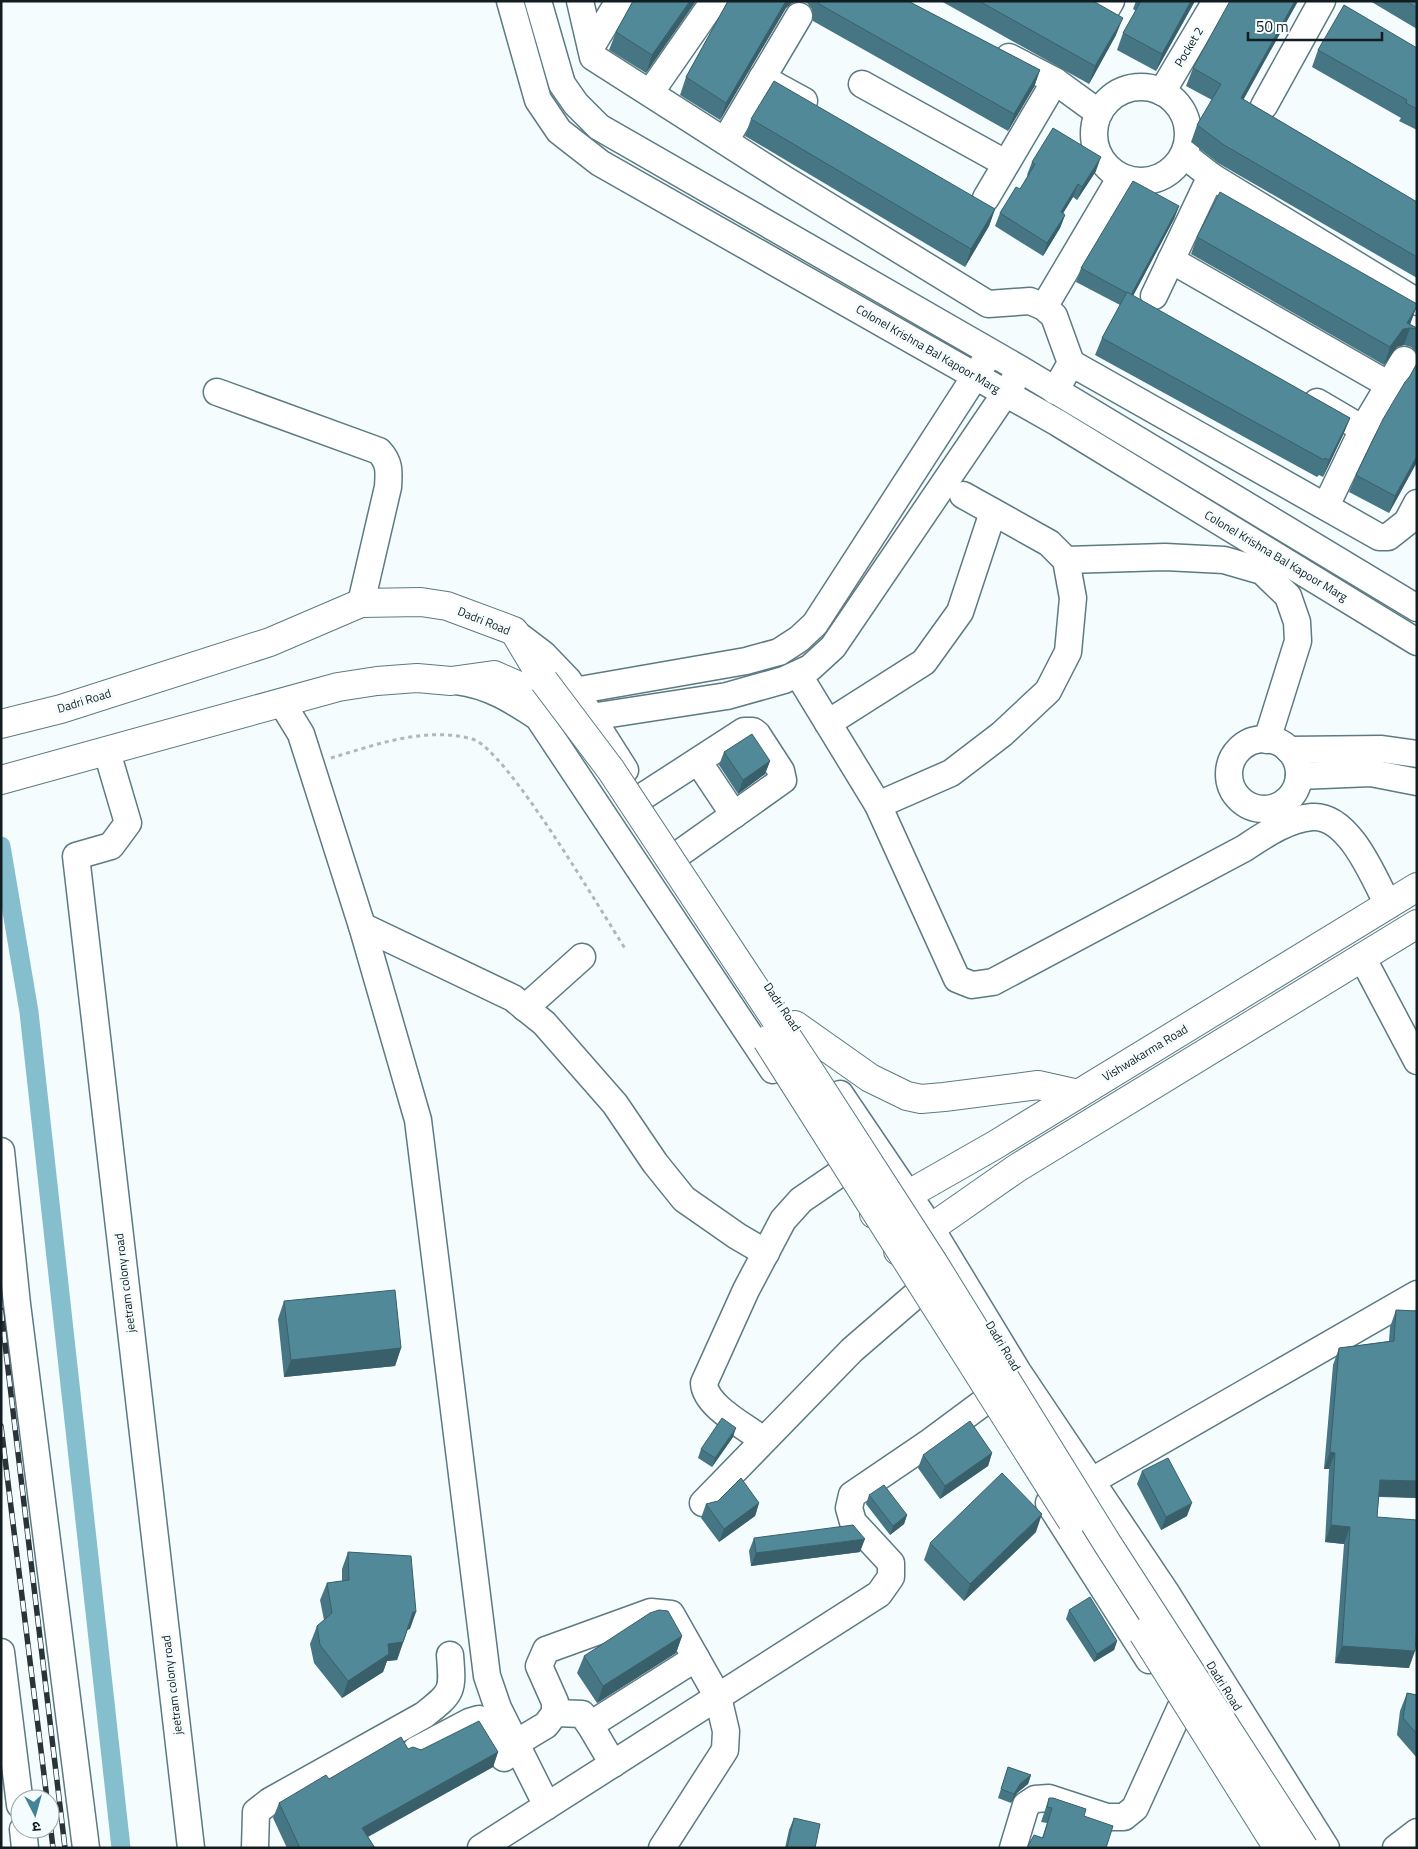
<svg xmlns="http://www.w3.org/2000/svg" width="1418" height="1849" font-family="'Titillium Web','Noto Sans Devanagari',sans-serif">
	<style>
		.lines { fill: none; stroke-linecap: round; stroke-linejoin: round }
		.canal { stroke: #85becd; stroke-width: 19 }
		.minor-casing { stroke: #5c7a83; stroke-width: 29 }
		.major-casing { stroke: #5c7a83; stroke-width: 30 }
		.path { stroke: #b0b8ba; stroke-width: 3; stroke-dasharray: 4 4; stroke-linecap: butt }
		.minor { stroke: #fff; stroke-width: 26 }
		.major { stroke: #fff; stroke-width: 28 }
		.rail-casing { stroke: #283437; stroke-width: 5.5 }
		.rail { stroke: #f5fcfd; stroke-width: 4; stroke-dasharray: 11; stroke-linecap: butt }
		.major-bridge-casing { stroke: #5c7a83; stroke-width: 30; stroke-linecap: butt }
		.major-bridge { stroke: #fff; stroke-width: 28 }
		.wall { fill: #467683 }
		.shaded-wall { fill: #39606a }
		.building { fill: #518998; stroke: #39606a }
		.labels { text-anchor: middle; stroke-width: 5; stroke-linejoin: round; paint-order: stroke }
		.street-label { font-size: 12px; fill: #111d21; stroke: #f5fcfd }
	</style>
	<rect width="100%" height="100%" fill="#f5fcfd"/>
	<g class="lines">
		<path class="canal" d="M1,846L29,1012L121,1848"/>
		<defs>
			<g id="minor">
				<path d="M510,1L538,100L559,131L600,163L1058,423L1417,642"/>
				<path d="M538,1L562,84L576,104L599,127L1020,369L1417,608"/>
				<path d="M580,1L593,57L784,179L988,304L1030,301L1044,307L1054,316L1071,363L1055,391"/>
				<path d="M1104,13L1111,1"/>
				<path d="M591,47L619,1"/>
				<path d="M1009,57L1055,81L1099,113"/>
				<path d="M762,78L804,101"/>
				<path d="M862,84L1005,163"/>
				<circle cx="1141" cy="134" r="47"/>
				<path d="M1162,92L1216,1"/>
				<path d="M650,93L714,1"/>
				<path d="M1264,106L1322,1"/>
				<path d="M725,141L799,16"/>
				<path d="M1184,155L1211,176L1417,302"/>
				<path d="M986,198L1055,81"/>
				<path d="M1171,260L1391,386"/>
				<path d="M1154,296L1211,176"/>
				<path d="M1044,307L1121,177"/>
				<path d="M1071,363L1379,537H1388L1407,522L1417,503"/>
				<path d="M217,392L379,451C390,463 389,471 388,487L361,603"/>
				<path d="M1317,402L1363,429"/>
				<path d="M963,495L1049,543L1066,560L1073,598L1068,652L1048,691L1002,734L951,773L878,805L957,979L972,985L993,982L1243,849C1263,836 1287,819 1312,817C1349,814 1374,878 1388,905"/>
				<path d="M1326,506L1363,429L1404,360"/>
				<path d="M1066,560L1165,557L1224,560L1262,571L1288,596L1297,622L1298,641L1267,740"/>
				<path d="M518,635L543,654L568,680L625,770"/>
				<path d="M798,674L878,805"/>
				<path d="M457,681C489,685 512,700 538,717L773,1070"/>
				<path d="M561,700L574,691L746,661L779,652L799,639L815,624L985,361"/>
				<path d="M282,703L301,734L362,926L418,1120L487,1676L498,1708L547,1806"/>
				<path d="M828,723L924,662L960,612L993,512"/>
				<path d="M578,725L591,717L727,696L784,680L810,668L833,647L1015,379"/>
				<circle cx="1264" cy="774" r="35"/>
				<path d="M1289,750L1382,749L1417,754"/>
				<path d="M107,752L128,823L111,846L76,856L191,1848"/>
				<path d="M698,761L734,815"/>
				<path d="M1299,776L1371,773L1417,782"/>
				<path d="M642,797L744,731H753L757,734L781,771L783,780L680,853"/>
				<path d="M362,926L513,998L544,1023L615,1104L655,1163L684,1199L737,1236L766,1253"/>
				<path d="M1362,957L1417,1061"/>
				<path d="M525,1008L582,957"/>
				<path d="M840,1094L930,1227L1018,1372L1165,1591L1326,1848"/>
				<path d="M1,1151L17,1304L86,1848"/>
				<path d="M763,1440C745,1426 705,1406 704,1383L746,1290L783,1220L801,1200L842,1172"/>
				<path d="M1076,1492L1090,1482L1417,1294"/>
				<path d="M703,1503L852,1350L918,1293"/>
				<path d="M1049,1503L1149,1660"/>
				<path d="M1,1652L20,1805"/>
				<path d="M555,1713L582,1714L590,1725L696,1658"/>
				<path d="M590,1725L613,1764"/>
				<path d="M516,1743L546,1725L555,1713V1702L539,1666L546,1650L651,1612L671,1614L718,1697L726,1731L725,1750L662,1848"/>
				<path d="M416,1750L469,1722L479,1719L484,1724L504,1758"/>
				<path d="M23,1829L25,1848"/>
				<path d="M255,1848L256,1812L270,1801L424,1715C453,1692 453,1692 450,1655"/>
				<path d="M481,1848L879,1594L891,1577V1563L853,1522L849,1508L852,1495L930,1442L984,1402"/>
				<path d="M1013,1848L1026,1805L1035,1799L1049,1798L1107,1817H1124L1135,1808L1180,1709"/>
				<path d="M1396,1848L1417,1832"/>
			</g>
			<g id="major">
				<path d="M1,724L61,709L270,642L361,603L421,602L447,606L514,631L544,681"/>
				<path d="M1,780L338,687L377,681L417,678L451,681L494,675L535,693"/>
				<path d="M795,1025L870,1078L907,1096L921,1099L944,1097L1038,1085L1078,1094"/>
				<path d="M874,1214L995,1145L1417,887"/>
				<path d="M898,1251L1017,1168L1417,924"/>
			</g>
		</defs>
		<use href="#minor" class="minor-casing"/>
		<use href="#major" class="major-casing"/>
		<path class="path" d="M331,758C375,745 425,726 472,739C506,748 602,913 626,950"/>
		<use href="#minor" class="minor"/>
		<use href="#major" class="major"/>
		<defs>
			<g id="rail">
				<path d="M1,1310L65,1848"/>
				<path d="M1,1426L47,1799"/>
				<path d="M50,1822L53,1848"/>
			</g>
		</defs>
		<use href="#rail" class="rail-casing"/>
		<use href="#rail" class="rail"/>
		<defs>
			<g id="major-bridge">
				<path d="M544,681L611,770L809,1070L933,1262L1107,1543L1304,1848"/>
				<path d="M767,1040L1072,1521"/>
				<path d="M1143,1633L1278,1848"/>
			</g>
		</defs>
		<use href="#major-bridge" class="major-bridge-casing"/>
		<use href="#major-bridge" class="major-bridge"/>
	</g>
	<g class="wall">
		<path d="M633,1H696L646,73L609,50L616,32Z"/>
		<path d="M728,1H799L792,3L786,8L720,120L680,95L686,77Z"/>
		<path d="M800,1H908L1040,70L1034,87L1008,131L813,21L812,9L807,3Z"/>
		<path d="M941,1H1093L1116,35L1089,84Z"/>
		<path d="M1136,1H1195L1156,71L1117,50L1123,33L1136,11L1133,9Z"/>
		<path d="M1230,1H1298L1243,99L1417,202V278L1218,163L1191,142L1197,125L1212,100L1186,86L1193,68Z"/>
		<path d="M1370,1H1417V29Z"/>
		<path d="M1416,48H1417V130L1399,121L1401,118L1312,67L1318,50Z"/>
		<path d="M751,119L995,209L989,226L965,267L745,136Z"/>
		<path d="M1032,162L1096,171L1077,200L1073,197L1063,213L1065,215L1060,228L1043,256L995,226L1000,213L1020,189L1028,176L1027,175Z"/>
		<path d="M1179,206L1174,219L1133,296L1350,418L1343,435L1323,477L1319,475L1317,477L1095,355L1102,338L1120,305L1076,282L1081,268Z"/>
		<path d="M1197,237L1411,322L1410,324L1417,328V353L1411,347L1404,345L1397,347L1384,365L1191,254Z"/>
		<path d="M1410,376L1417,462L1389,513L1349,492L1356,475Z"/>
		<path d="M724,752L770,761L765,774L738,794L719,765Z"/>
		<path d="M284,1301L401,1348L395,1366L284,1377L278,1319Z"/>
		<path d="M1396,1310L1417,1311V1498L1379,1497L1377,1517L1409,1668L1335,1663L1344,1544L1325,1542L1329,1469H1324L1333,1365L1339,1348L1389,1341L1390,1327Z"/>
		<path d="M733,1437L712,1467L698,1458L701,1449Z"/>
		<path d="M992,1453L988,1466L940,1499L918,1468L923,1455Z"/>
		<path d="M1142,1471L1187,1516L1161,1530L1137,1484Z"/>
		<path d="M869,1495L907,1515L904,1524L890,1535L866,1504Z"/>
		<path d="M759,1503L755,1516L719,1542L701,1518L706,1504Z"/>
		<path d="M1036,1532L964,1601L924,1560L930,1543Z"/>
		<path d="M754,1538L860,1552L751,1566L749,1551Z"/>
		<path d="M348,1552L410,1629H408L397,1660L387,1661L383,1672L342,1698L314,1663L310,1644L317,1626L324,1620L320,1600L327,1583L342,1581V1569Z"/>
		<path d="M1069,1610L1117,1641L1114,1650L1094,1662L1066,1619Z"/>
		<path d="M682,1636L676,1653L597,1703L577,1673L584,1656Z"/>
		<path d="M1407,1693L1417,1695V1758L1397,1735L1400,1711Z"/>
		<path d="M408,1749L498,1752L493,1767L368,1837L375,1848H287L273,1818L279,1803L329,1779Z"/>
		<path d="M1008,1767L1031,1775L1028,1784L1017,1793L1011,1803L998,1798Z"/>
		<path d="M1049,1798L1084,1816L1106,1848L1042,1838L1047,1823L1041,1822Z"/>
		<path d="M794,1818L815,1848H785L789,1830Z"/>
	</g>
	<g class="shaded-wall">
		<path d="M690,1H696L646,73L652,55Z"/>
		<path d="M786,1H799L792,3L786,8L720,120L726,103Z"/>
		<path d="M1191,1H1195L1156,71L1162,54Z"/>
		<path d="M1295,1H1298L1235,115L1241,98Z"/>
		<path d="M1123,18L1116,35L1089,84L1095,66Z"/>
		<path d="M1040,70L1034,87L1008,131L1014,114Z"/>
		<path d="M1101,157L1096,171L1077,200L1082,187Z"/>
		<path d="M1078,184L1073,197L1056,225L1061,212Z"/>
		<path d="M1179,206L1174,219L1126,309L1131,295Z"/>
		<path d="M995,209L989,226L965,267L971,249Z"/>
		<path d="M1065,215L1060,228L1043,256L1047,243Z"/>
		<path d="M1417,306L1411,322L1408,328H1410L1404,345L1397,347L1384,365L1390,347L1407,323Z"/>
		<path d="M1350,418L1343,435L1323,477L1329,460Z"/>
		<path d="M1417,456V462L1389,513L1395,496Z"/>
		<path d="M770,761L765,774L738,794L743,780Z"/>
		<path d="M401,1348L395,1366L284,1377L291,1360Z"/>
		<path d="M736,1428L733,1437L712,1467L715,1458Z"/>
		<path d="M1330,1452L1335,1453L1329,1469H1324Z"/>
		<path d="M992,1453L988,1466L940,1499L945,1486Z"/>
		<path d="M1380,1480L1417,1481V1498L1374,1496Z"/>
		<path d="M759,1503L755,1516L719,1542L724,1529Z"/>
		<path d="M1192,1503L1187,1516L1161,1530L1166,1517Z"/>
		<path d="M1042,1514L1036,1532L964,1601L970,1584Z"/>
		<path d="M907,1515L904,1524L890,1535L893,1526Z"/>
		<path d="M1331,1525L1350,1527L1344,1544L1325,1542Z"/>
		<path d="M865,1539L860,1552L751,1566L756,1553Z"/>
		<path d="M413,1612H416L410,1629L407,1630Z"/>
		<path d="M682,1636L676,1653L597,1703L603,1686Z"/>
		<path d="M1117,1641L1114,1650L1094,1662L1097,1654Z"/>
		<path d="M403,1642L397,1660L387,1661L383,1672L342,1698L348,1681L388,1644Z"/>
		<path d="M1342,1646L1415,1651L1409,1668L1335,1663Z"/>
		<path d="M498,1752L493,1767L356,1843L362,1828Z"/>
		<path d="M1031,1775L1028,1784L1017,1793L1011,1803L1014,1794L1020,1784Z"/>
	</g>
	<g class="building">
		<path d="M633,1H690L652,55L616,32Z"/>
		<path d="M728,1H786L726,103L686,77Z"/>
		<path d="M819,1H908L1040,70L1014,114L819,4Z"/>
		<path d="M979,1H1093L1123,18L1095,66Z"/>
		<path d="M1141,1H1191L1162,54L1123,33Z"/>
		<path d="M1230,1H1295L1241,98L1417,202V257L1224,145L1197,125L1221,84L1193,68Z"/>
		<path d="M1406,1H1417V8Z"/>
		<path d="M1344,5L1417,48V109L1406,103L1407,100L1318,50Z"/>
		<path d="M774,81L995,209L971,249L751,119Z"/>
		<path d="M1053,128L1101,157L1082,187L1078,184L1061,212L1065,215L1047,243L1000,213L1016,187L1020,189L1035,164L1032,162Z"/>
		<path d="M1133,181L1179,206L1131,295L1127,292V293L1081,268Z"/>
		<path d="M1220,192L1417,304V306L1407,323L1417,328V329L1410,328L1403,329L1390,347L1197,237Z"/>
		<path d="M1127,292L1350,418L1329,460L1325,458L1324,460L1102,338Z"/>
		<path d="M1417,363V456L1395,496L1356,475L1383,419L1405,382L1410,376Z"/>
		<path d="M752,734L770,761L743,780L724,752Z"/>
		<path d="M395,1290L401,1348L291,1360L284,1301Z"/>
		<path d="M1396,1310L1417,1311V1481L1380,1480L1377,1517L1417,1520V1624L1415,1651L1342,1646L1350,1527L1331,1525L1335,1453L1330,1452L1339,1348L1394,1341Z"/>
		<path d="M722,1418L736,1428L715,1458L701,1449Z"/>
		<path d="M970,1421L992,1453L945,1486L923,1455Z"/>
		<path d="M1168,1458L1192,1503L1166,1517L1142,1471Z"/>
		<path d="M1002,1473L1042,1514L970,1584L930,1543Z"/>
		<path d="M741,1478L759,1503L724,1529L706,1504L718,1501Z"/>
		<path d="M884,1485L907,1515L893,1526L869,1495Z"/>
		<path d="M853,1525L865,1539L756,1553L754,1538Z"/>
		<path d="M348,1552L411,1556L416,1612H413L403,1642L388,1644L389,1654L348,1681L320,1645L317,1626L332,1613L327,1583L349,1580Z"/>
		<path d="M1090,1597L1117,1641L1097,1654L1069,1610Z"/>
		<path d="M659,1610L668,1611L682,1636L603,1686L584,1656L650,1613Z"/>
		<path d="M1407,1693L1417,1695V1734L1403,1718Z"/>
		<path d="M479,1721L498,1752L362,1828L375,1848H300L279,1803L326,1775L329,1779L401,1737L408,1749L413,1747L421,1750Z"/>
		<path d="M1008,1767L1031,1775L1020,1784L1014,1794L1001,1789Z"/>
		<path d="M1049,1798H1053L1086,1809L1084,1816L1113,1826L1106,1848H1027L1034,1835L1043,1838L1052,1808L1047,1807Z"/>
		<path d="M794,1818L820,1824L815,1848H787Z"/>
	</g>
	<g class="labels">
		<g class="street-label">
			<text transform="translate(1189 47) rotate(-59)" y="4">Pocket 2</text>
			<text transform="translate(928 349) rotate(30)" y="4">Colonel Krishna Bal Kapoor Marg</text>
			<text transform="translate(1276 556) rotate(31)" y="4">Colonel Krishna Bal Kapoor Marg</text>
			<text transform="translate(484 621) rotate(22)" y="4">Dadri Road</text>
			<text transform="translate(84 701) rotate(-17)" y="4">Dadri Road</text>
			<text transform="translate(782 1007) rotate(56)" y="4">Dadri Road</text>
			<text transform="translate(1145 1053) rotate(-31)" y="4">Vishwakarma Road</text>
			<text transform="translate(125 1283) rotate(-97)" y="4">jeetram colony road</text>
			<text transform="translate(1003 1346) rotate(59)" y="4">Dadri Road</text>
			<text transform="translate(172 1685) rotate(-97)" y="4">jeetram colony road</text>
			<text transform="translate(1224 1686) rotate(58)" y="4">Dadri Road</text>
		</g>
	</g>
	<rect width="1418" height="1849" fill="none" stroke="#111d21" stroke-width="5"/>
	<g transform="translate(35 1814) rotate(174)"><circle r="24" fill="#f5fcfd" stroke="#9aa3a5"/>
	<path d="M0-4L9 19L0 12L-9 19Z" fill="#428495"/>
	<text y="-8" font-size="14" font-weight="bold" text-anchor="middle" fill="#111d21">उ</text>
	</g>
	<path d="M1248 32v8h134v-8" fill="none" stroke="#111d21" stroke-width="2.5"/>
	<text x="1256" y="32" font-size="15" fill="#111d21" stroke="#f5fcfd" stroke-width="4" paint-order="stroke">50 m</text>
</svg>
